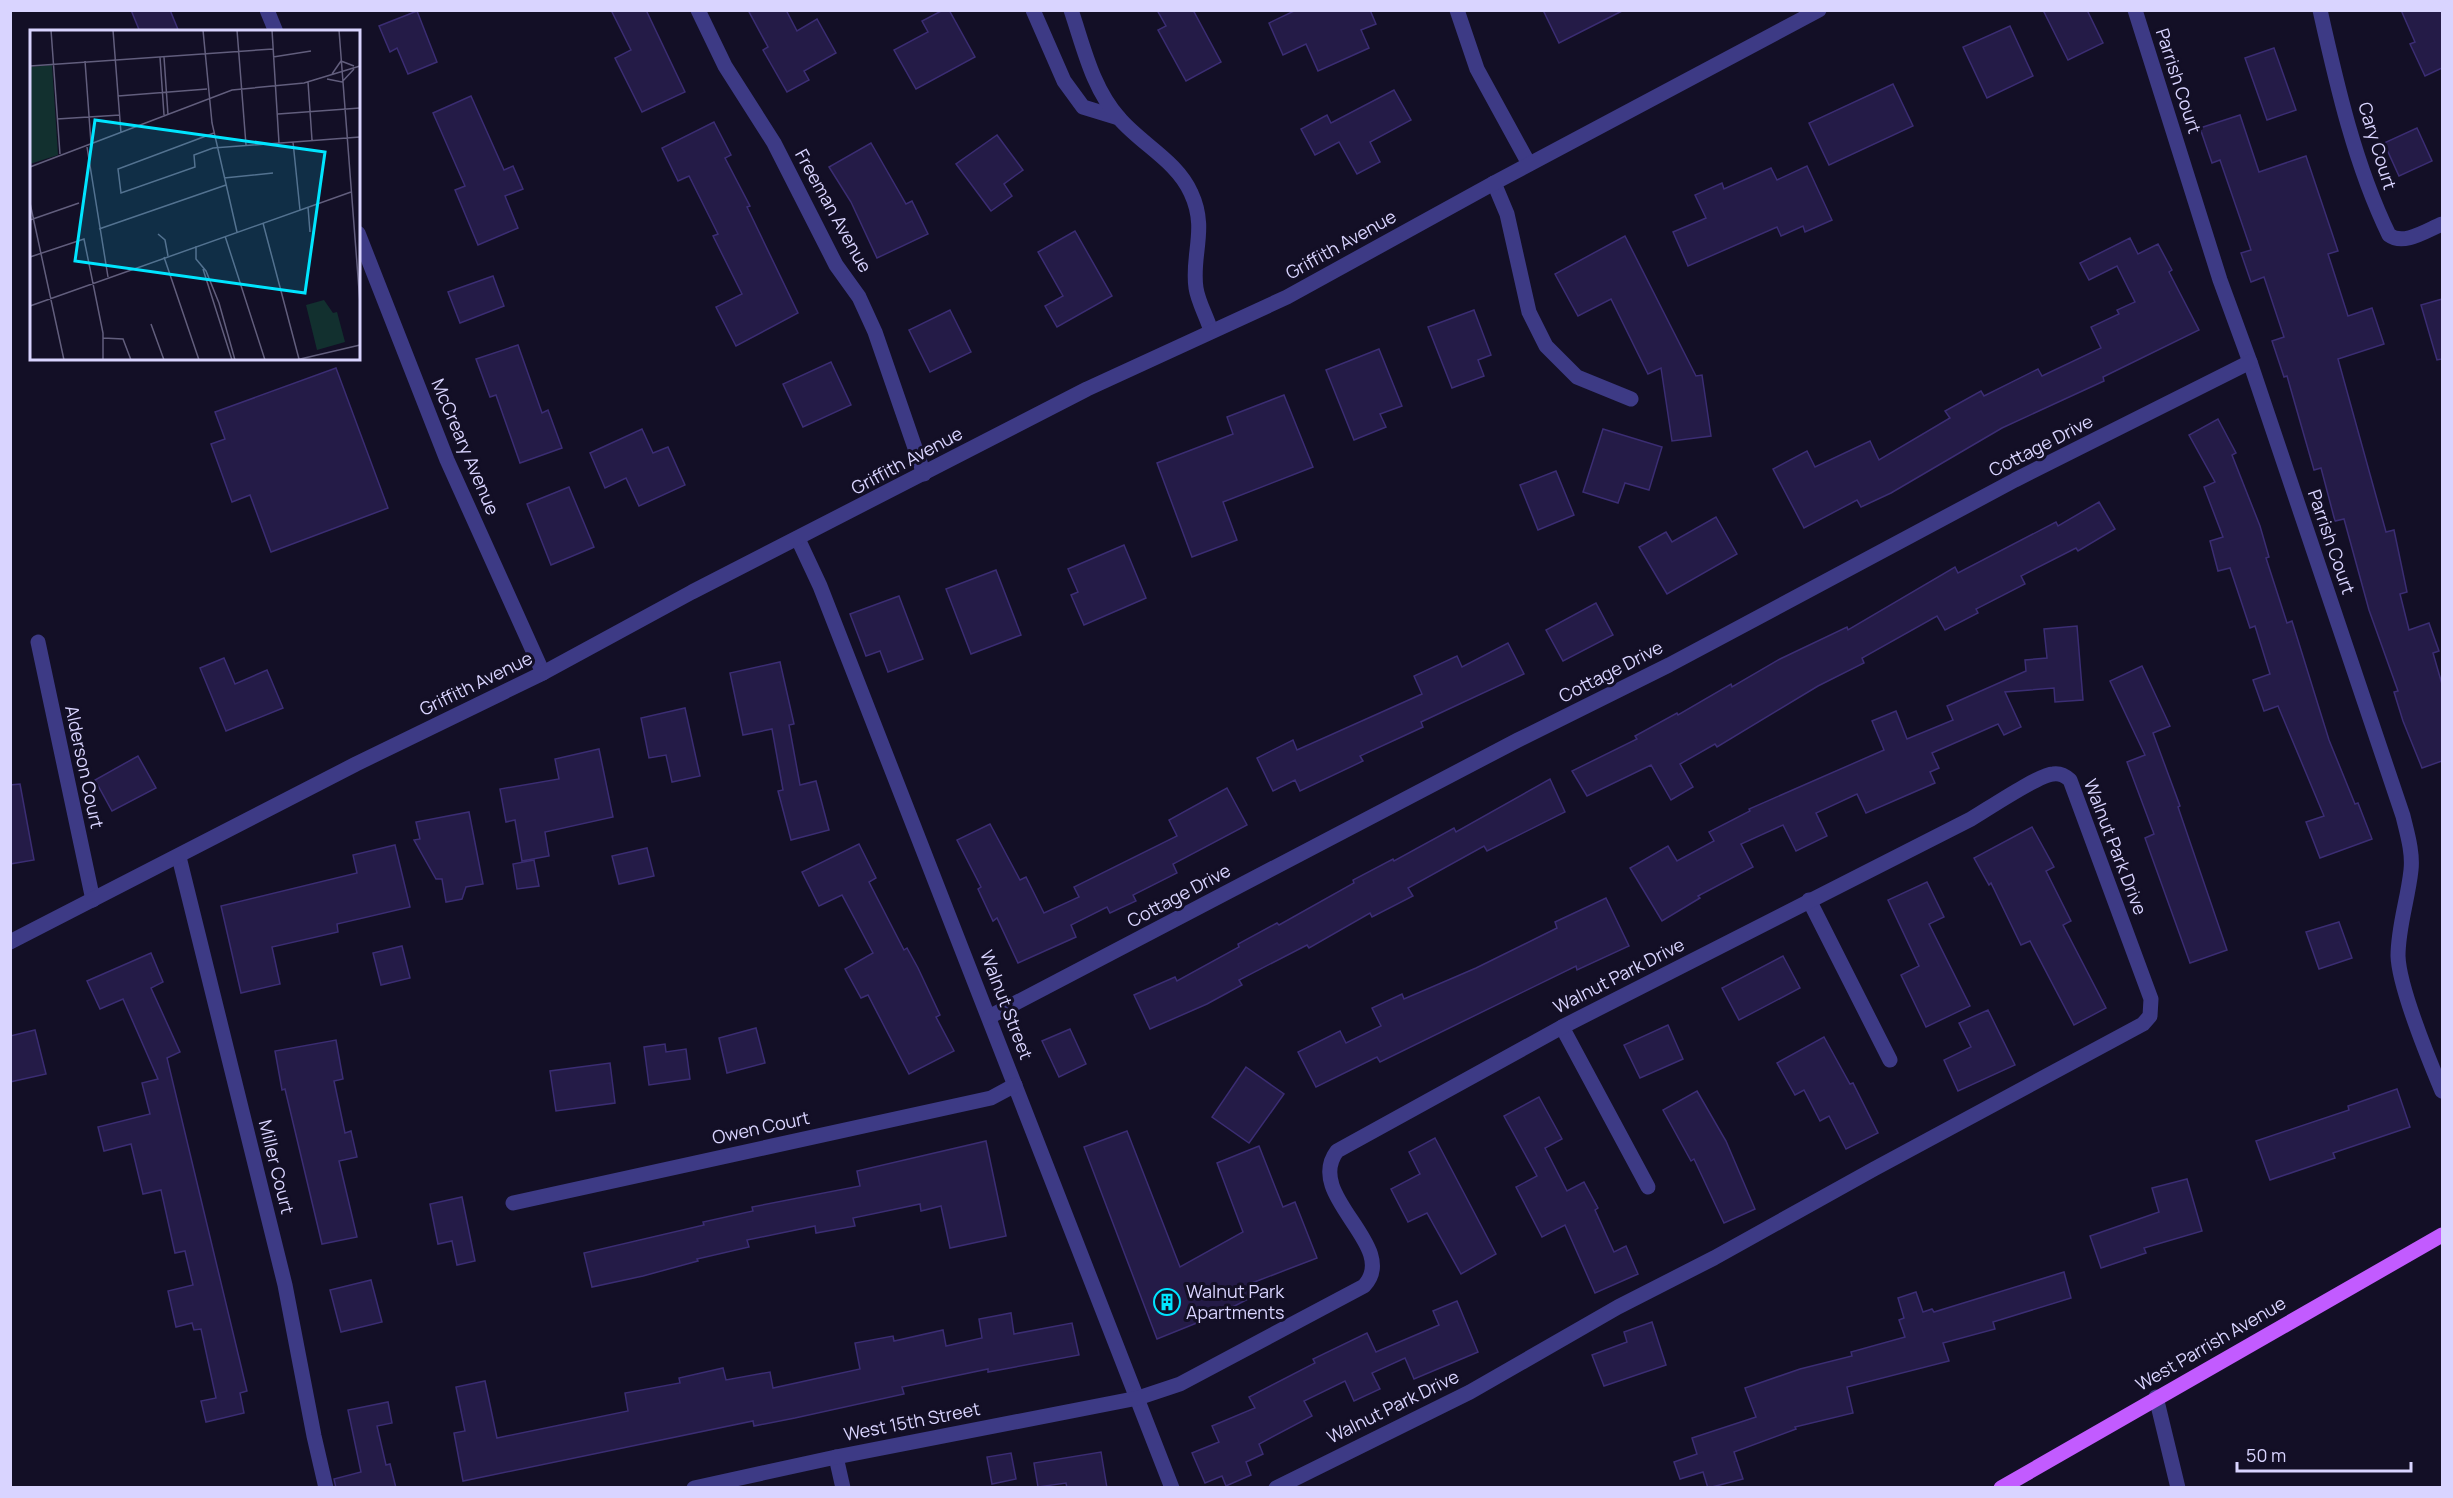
<svg xmlns="http://www.w3.org/2000/svg" width="2453" height="1498" font-family="Manrope,sans-serif">
	<style>
		.building { fill: #241b47; stroke: #3b2d73; stroke-width: 1.5 }
		.lines { fill: none; stroke-linecap: round; stroke-linejoin: round }
		.minor { stroke: #3d3a85; stroke-width: 15 }
		.major { stroke: #c25bff; stroke-width: 15 }
		.labels { text-anchor: middle; stroke-width: 6; stroke-linejoin: round; paint-order: stroke }
		.street-label { font-size: 18px; fill: #d9d4ff; stroke: #130f26 }
		.poi-label { font-size: 18px; fill: #d9d4ff; stroke: #130f26; text-anchor: start }
		.inset-road { fill: none; stroke: #625e7d; stroke-width: 1.5 }
		.view { fill: #00e5ff; fill-opacity: 0.15; stroke: #00e5ff; stroke-width: 3 }
		.inset-edge { fill: none; stroke: #d9d4ff; stroke-width: 3 }
	</style>
	<rect width="100%" height="100%" fill="#130f26"/>
	<g class="building">
		<path d="M131,10H170L179,32H140Z"/>
		<path d="M611,10H646L685,92L642,112L615,58L631,50Z"/>
		<path d="M748,10H786L797,31L817,19L836,53L804,71L809,80L787,92L763,50L768,47Z"/>
		<path d="M943,10H949L975,57L916,89L894,50L928,32L922,21Z"/>
		<path d="M1157,10H1193L1221,62L1186,81L1158,30L1166,26Z"/>
		<path d="M1296,10H1370L1376,24L1361,30L1369,48L1318,71L1306,44L1283,55L1269,23Z"/>
		<path d="M1543,10H1624L1559,43Z"/>
		<path d="M2043,10H2087L2103,43L2068,60Z"/>
		<path d="M2401,10H2442V68L2425,76L2410,44L2415,42Z"/>
		<path d="M417,11L437,62L408,74L397,48L390,52L379,26Z"/>
		<path d="M2010,26L2033,76L1987,98L1963,47Z"/>
		<path d="M2274,48L2296,110L2267,120L2245,58Z"/>
		<path d="M1893,84L1913,126L1829,165L1809,123Z"/>
		<path d="M1394,90L1411,120L1370,142L1380,162L1357,174L1339,142L1315,155L1301,129L1327,115L1331,123Z"/>
		<path d="M471,96L504,170L513,166L523,189L505,196L518,228L478,245L455,190L465,186L433,113Z"/>
		<path d="M2240,115L2259,172L2306,156L2338,251L2328,254L2348,316L2372,308L2384,344L2338,359L2386,532L2394,530L2407,592L2400,594L2409,630L2429,623L2439,651L2433,653L2442,684V761L2422,768L2403,721L2394,692L2398,691L2369,610L2344,519L2335,521L2321,468L2314,470L2287,376L2284,377L2272,341L2284,337L2264,277L2251,282L2241,253L2251,250L2220,160L2212,163L2200,128Z"/>
		<path d="M714,122L731,155L725,158L750,206L747,207L798,313L736,346L716,307L742,294L713,236L718,234L689,176L678,181L662,148Z"/>
		<path d="M2417,128L2432,161L2399,176L2384,143Z"/>
		<path d="M997,135L1023,170L1004,184L1012,196L991,211L956,164Z"/>
		<path d="M871,143L906,204L912,201L928,234L877,258L851,202L829,167Z"/>
		<path d="M1807,166L1832,220L1805,232L1803,226L1781,236L1777,227L1688,266L1673,232L1706,218L1695,195L1722,183L1724,189L1771,168L1777,180Z"/>
		<path d="M1075,231L1112,296L1057,327L1045,306L1063,296L1038,252Z"/>
		<path d="M1625,236L1696,376L1702,375L1711,436L1672,441L1661,368L1648,374L1611,299L1578,316L1555,274Z"/>
		<path d="M2130,238L2138,254L2158,244L2172,270L2169,272L2199,330L2103,377L2104,381L2002,428L1891,493L1861,507L1857,500L1804,528L1773,469L1807,451L1815,467L1870,441L1879,460L1950,418L1945,411L1981,391L1984,396L2038,369L2042,376L2101,348L2091,327L2119,314L2117,310L2135,302L2117,266L2089,280L2080,263Z"/>
		<path d="M493,276L504,306L460,323L448,292Z"/>
		<path d="M2442,299V359L2437,360L2421,305Z"/>
		<path d="M950,310L971,352L930,372L909,330Z"/>
		<path d="M1474,310L1491,355L1478,360L1484,376L1452,388L1428,327Z"/>
		<path d="M518,345L542,413L548,410L562,448L520,463L496,395L490,397L476,359Z"/>
		<path d="M1379,349L1402,406L1380,414L1386,427L1354,440L1326,370Z"/>
		<path d="M831,362L851,405L803,427L783,384Z"/>
		<path d="M336,368L388,508L271,552L250,495L232,502L211,444L225,439L215,412Z"/>
		<path d="M1284,395L1313,467L1223,502L1237,540L1192,557L1157,463L1233,434L1227,417Z"/>
		<path d="M2218,419L2236,453L2232,455L2260,526L2269,557L2266,558L2287,623L2292,621L2329,740L2355,804L2358,803L2372,839L2320,858L2306,822L2324,816L2278,706L2264,711L2253,680L2270,674L2255,626L2250,628L2230,568L2218,571L2210,541L2223,537L2204,487L2215,482L2189,435Z"/>
		<path d="M642,429L653,453L668,447L685,485L639,506L626,478L605,488L590,453Z"/>
		<path d="M1603,429L1662,447L1649,490L1625,483L1618,503L1583,492Z"/>
		<path d="M1556,471L1574,515L1538,530L1520,485Z"/>
		<path d="M569,487L594,547L551,565L527,504Z"/>
		<path d="M2099,502L2115,529L2078,551L2076,548L2021,576L2025,584L1976,609L1978,613L1945,630L1937,616L1862,658L1864,663L1818,686L1717,747L1715,744L1680,764L1693,787L1671,800L1651,765L1587,796L1572,771L1637,739L1635,736L1677,713L1678,715L1731,684L1732,687L1780,659L1847,627L1848,630L1955,567L1958,573L2056,522L2058,526Z"/>
		<path d="M1716,517L1737,554L1667,594L1639,547L1666,532L1672,542Z"/>
		<path d="M1124,545L1146,598L1084,625L1071,595L1078,592L1068,569Z"/>
		<path d="M996,570L1021,635L971,654L946,589Z"/>
		<path d="M899,596L923,659L888,672L880,651L866,656L850,614Z"/>
		<path d="M1596,603L1613,635L1563,661L1546,630Z"/>
		<path d="M2077,626L2083,700L2055,702L2054,688L2005,692L2021,727L2004,735L1998,724L1932,753L1939,768L1930,772L1935,783L1866,813L1857,794L1816,813L1827,836L1796,851L1783,825L1741,844L1753,867L1698,896L1700,898L1662,921L1630,868L1668,846L1677,861L1714,841L1709,832L1750,811L1749,809L1884,750L1872,721L1896,711L1907,739L1953,720L1947,706L2026,671L2025,660L2047,658L2044,629Z"/>
		<path d="M1508,643L1524,674L1421,722L1423,727L1360,756L1363,761L1300,791L1295,780L1273,791L1257,758L1293,740L1297,750L1422,694L1414,676L1457,656L1462,667Z"/>
		<path d="M224,658L235,684L267,670L283,708L226,731L200,668Z"/>
		<path d="M780,662L794,724L789,725L800,785L816,781L829,830L791,840L778,791L783,790L772,729L743,735L730,673Z"/>
		<path d="M2142,666L2170,726L2153,733L2180,806L2178,807L2227,950L2190,963L2145,838L2154,834L2127,762L2145,755L2110,681Z"/>
		<path d="M685,708L700,776L672,782L666,755L649,758L641,718Z"/>
		<path d="M599,749L613,817L545,832L549,856L522,861L515,820L506,822L500,789L559,779L555,759Z"/>
		<path d="M138,756L156,788L112,811L95,780Z"/>
		<path d="M1550,779L1565,812L1487,851L1484,846L1408,888L1413,896L1372,917L1370,913L1309,948L1307,945L1239,980L1242,985L1207,1004L1150,1029L1134,995L1175,977L1177,981L1239,947L1238,944L1277,923L1279,925L1354,883L1353,880L1393,859L1394,861L1454,828L1456,832Z"/>
		<path d="M20,784L34,860L10,864V785Z"/>
		<path d="M1227,788L1247,825L1173,864L1177,873L1133,895L1136,901L1110,913L1107,907L1071,925L1076,937L1018,963L997,918L993,921L978,889L981,887L957,840L990,824L1020,880L1026,877L1044,913L1079,897L1074,887L1177,836L1169,820Z"/>
		<path d="M469,812L483,884L466,887L462,899L446,902L442,879H436L414,840L420,839L416,822Z"/>
		<path d="M2032,827L2054,867L2046,871L2071,921L2063,925L2106,1008L2074,1025L2030,941L2021,945L1991,883L1989,885L1974,858Z"/>
		<path d="M859,844L876,878L869,882L904,950L907,948L918,968L940,1015L936,1017L954,1051L909,1074L868,995L861,998L845,969L873,953L842,895L819,906L802,872Z"/>
		<path d="M395,845L410,907L337,924L338,932L272,947L280,984L241,993L221,906L357,873L353,855Z"/>
		<path d="M647,848L654,876L619,884L612,856Z"/>
		<path d="M534,860L539,886L517,889L513,864Z"/>
		<path d="M1927,882L1944,917L1929,924L1970,1006L1926,1027L1901,975L1919,966L1888,900Z"/>
		<path d="M1606,898L1629,946L1577,970L1576,966L1380,1062L1377,1057L1316,1087L1298,1052L1340,1031L1346,1043L1381,1026L1372,1008L1402,994L1404,999L1476,968L1557,928L1555,922Z"/>
		<path d="M2339,922L2352,958L2319,969L2306,932Z"/>
		<path d="M402,946L410,978L381,985L373,953Z"/>
		<path d="M151,953L163,982L151,988L180,1052L167,1058L247,1391L240,1393L244,1413L206,1422L201,1401L216,1398L201,1329L194,1330L192,1323L176,1327L168,1291L193,1285L185,1251L175,1253L161,1190L143,1194L131,1144L104,1151L98,1127L150,1114L142,1083L158,1079L123,999L100,1009L87,981Z"/>
		<path d="M1783,956L1800,988L1739,1020L1722,988Z"/>
		<path d="M1988,1010L2015,1065L1958,1091L1944,1060L1971,1047L1959,1023Z"/>
		<path d="M1668,1025L1683,1059L1640,1078L1624,1045Z"/>
		<path d="M756,1028L765,1063L727,1073L719,1038Z"/>
		<path d="M1070,1029L1086,1064L1059,1077L1042,1041Z"/>
		<path d="M35,1030L46,1074L10,1082V1036Z"/>
		<path d="M1824,1037L1850,1084L1853,1083L1878,1133L1846,1149L1829,1116L1820,1121L1804,1090L1795,1095L1777,1063Z"/>
		<path d="M336,1040L343,1079L334,1081L345,1133L351,1131L357,1157L339,1161L357,1237L322,1244L285,1089L282,1090L275,1051Z"/>
		<path d="M665,1044L666,1052L686,1049L690,1079L649,1085L644,1047Z"/>
		<path d="M610,1063L615,1103L556,1111L550,1071Z"/>
		<path d="M1246,1067L1284,1094L1249,1143L1212,1117Z"/>
		<path d="M2397,1089L2410,1127L2333,1153L2335,1158L2270,1180L2256,1141L2349,1110L2348,1106Z"/>
		<path d="M1697,1091L1726,1141L1755,1209L1724,1223L1694,1159L1691,1161L1663,1110Z"/>
		<path d="M1539,1097L1562,1139L1545,1148L1567,1191L1584,1182L1598,1208L1595,1210L1614,1252L1626,1246L1638,1274L1595,1293L1565,1225L1542,1237L1516,1187L1537,1176L1504,1116Z"/>
		<path d="M1127,1131L1180,1267L1243,1232L1217,1163L1259,1146L1283,1207L1295,1202L1317,1258L1252,1283L1258,1294L1219,1314L1157,1339L1084,1147Z"/>
		<path d="M1435,1138L1496,1254L1461,1274L1427,1213L1408,1222L1391,1189L1420,1174L1409,1152Z"/>
		<path d="M986,1141L1006,1236L950,1248L941,1206L921,1211L920,1204L853,1218L855,1226L816,1233L815,1226L747,1240L749,1247L697,1259L698,1261L643,1276L592,1287L584,1253L704,1225L703,1222L753,1211L752,1207L860,1186L857,1171Z"/>
		<path d="M2187,1179L2202,1231L2144,1248L2146,1253L2101,1268L2090,1236L2159,1212L2152,1188Z"/>
		<path d="M462,1197L475,1261L457,1265L452,1241L438,1244L430,1204Z"/>
		<path d="M2064,1272L2071,1298L1993,1322L1995,1329L1943,1343L1949,1361L1847,1387L1853,1413L1795,1427L1796,1429L1734,1452L1743,1479L1708,1488L1703,1472L1680,1479L1674,1462L1697,1454L1692,1438L1756,1417L1745,1388L1800,1369L1852,1356L1851,1352L1905,1337L1899,1320L1904,1318L1898,1298L1916,1292L1923,1312L1932,1309L1934,1312Z"/>
		<path d="M371,1280L382,1322L341,1332L330,1290Z"/>
		<path d="M1457,1301L1478,1352L1414,1379L1405,1358L1372,1373L1380,1389L1354,1401L1345,1381L1304,1401L1312,1416L1259,1444L1263,1454L1246,1462L1251,1475L1226,1486L1222,1476L1205,1483L1192,1453L1219,1442L1212,1426L1255,1408L1249,1397L1315,1363L1313,1359L1367,1333L1376,1352L1439,1325L1433,1311Z"/>
		<path d="M1011,1313L1014,1334L1072,1323L1079,1355L988,1372V1369L902,1387L904,1394L795,1418L754,1426L753,1421L463,1481L454,1433L465,1431L456,1387L485,1381L497,1438L628,1411L625,1393L680,1383L679,1378L723,1368L726,1380L770,1372L773,1388L860,1369L855,1343L893,1336L894,1341L943,1330L946,1346L982,1338L979,1319Z"/>
		<path d="M1652,1322L1666,1365L1604,1386L1592,1355L1627,1342L1624,1332Z"/>
		<path d="M388,1402L392,1423L377,1426L386,1465L390,1464L396,1488H336L334,1479L361,1472L348,1410Z"/>
		<path d="M1101,1452L1107,1488H1067L1066,1483L1038,1487L1034,1463Z"/>
		<path d="M1011,1453L1016,1479L992,1484L987,1457Z"/>
	</g>
	<g class="lines">
		<g class="minor">
			<path d="M267,10L276,32"/>
			<path d="M698,10L725,66L774,143L836,265L859,297L875,332L924,474"/>
			<path d="M1033,10L1064,81L1083,107L1119,118"/>
			<path d="M1071,10C1084,48 1092,87 1119,118C1141,144 1177,161 1191,193C1208,229 1191,255 1196,288C1198,302 1207,317 1211,331"/>
			<path d="M1457,10L1477,69L1529,164"/>
			<path d="M2135,10L2220,280L2250,362L2403,816C2407,833 2413,852 2411,870C2408,899 2398,927 2398,956C2399,987 2429,1060 2442,1091"/>
			<path d="M2320,10C2337,86 2355,165 2389,235C2404,246 2427,230 2442,224"/>
			<path d="M1494,183L1507,214L1529,312L1546,346L1577,377L1631,399"/>
			<path d="M358,233L447,460L543,673"/>
			<path d="M798,539L820,586L1172,1488"/>
			<path d="M38,642L93,900"/>
			<path d="M179,857L285,1285L314,1436L326,1488"/>
			<path d="M1809,900L1890,1060"/>
			<path d="M10,942L356,764L543,673L692,592L1087,389L1287,297L1494,183L1819,10"/>
			<path d="M989,1017L1518,740L1669,665L2015,480L2250,362"/>
			<path d="M1562,1027L1648,1187"/>
			<path d="M513,1203L991,1098L1015,1085"/>
			<path d="M2156,1397L2178,1488"/>
			<path d="M836,1457L843,1488"/>
			<path d="M694,1488L836,1457L1138,1398L1180,1384L1364,1286C1401,1246 1303,1196 1337,1151L1562,1027L1971,819C1988,809 2038,775 2053,774C2061,773 2065,776 2070,780L2151,999L2150,1016L2143,1024L1874,1169L1714,1258L1618,1307L1470,1392L1276,1488"/>
		</g>
		<path class="major" d="M2001,1488L2442,1235"/>
	</g>
	<defs>
		<symbol id="building-ring" viewBox="-11 -11 22 22"><circle r="9.5" fill="#130f26" stroke="#00e5ff" stroke-width="1.5"/><path d="M-4-6H4V6H1V3H-1V6H-4ZM-2.5-4.3h1.7v1.8h-1.7ZM.8-4.3h1.7v1.8H.8ZM-2.5-1h1.7V.8h-1.7ZM.8-1h1.7V.8H.8Z" fill="#00e5ff"/></symbol>
	</defs>
	<g fill-rule="evenodd">
		<use href="#building-ring" x="1152" y="1287" width="30" height="30"/>
	</g>
	<g class="labels">
		<g class="street-label">
			<text transform="translate(2178 81) rotate(72)" y="6">Parrish Court</text>
			<text transform="translate(2377 146) rotate(73)" y="6">Cary Court</text>
			<text transform="translate(833 211) rotate(61)" y="6">Freeman Avenue</text>
			<text transform="translate(1341 245) rotate(-29)" y="6">Griffith Avenue</text>
			<text transform="translate(2041 446) rotate(-27)" y="6">Cottage Drive</text>
			<text transform="translate(465 447) rotate(67)" y="6">McCreary Avenue</text>
			<text transform="translate(907 461) rotate(-28)" y="6">Griffith Avenue</text>
			<text transform="translate(2331 542) rotate(71)" y="6">Parrish Court</text>
			<text transform="translate(1611 672) rotate(-27)" y="6">Cottage Drive</text>
			<text transform="translate(476 684) rotate(-26)" y="6">Griffith Avenue</text>
			<text transform="translate(84 767) rotate(78)" y="6">Alderson Court</text>
			<text transform="translate(2115 847) rotate(69)" y="6">Walnut Park Drive</text>
			<text transform="translate(1179 896) rotate(-28)" y="6">Cottage Drive</text>
			<text transform="translate(1619 976) rotate(-27)" y="6">Walnut Park Drive</text>
			<text transform="translate(1006 1005) rotate(69)" y="6">Walnut Street</text>
			<text transform="translate(761 1128) rotate(-12)" y="6">Owen Court</text>
			<text transform="translate(276 1167) rotate(76)" y="6">Miller Court</text>
			<text transform="translate(2211 1344) rotate(-30)" y="6">West Parrish Avenue</text>
			<text transform="translate(1393 1407) rotate(-26)" y="6">Walnut Park Drive</text>
			<text transform="translate(912 1422) rotate(-11)" y="6">West 15th Street</text>
		</g>
		<g class="poi-label">
			<text x="1186" y="1298">Walnut Park<tspan x="1186" dy="21">Apartments</tspan></text>
		</g>
	</g>
	<g transform="translate(30 30)">
		<rect width="330" height="330" fill="#130f26"/>
		<path d="M22,35L28,125L0,134V37ZM294,270L303,283L307,282L315,312L287,320L276,275Z" fill="#12302f"/>
		<path class="inset-road" d="M21,0L30,124M83,0L91,103M173,0L182,93L207,202M207,0L216,115M242,0L249,113M309,0L330,273M130,27L134,85M134,27L138,85M243,27L281,21M55,31L61,113M0,36L243,19M302,44L311,31L324,36M297,49L312,52L324,39M278,52L282,110M88,66L177,59M248,84L330,78M27,89L90,85M184,103L88,139L91,163L165,137L164,125L183,118L330,107M263,112L270,180M57,117L78,247M0,137L202,60L274,53L330,36M194,148L243,143M0,173L34,330M278,177L280,202M0,190L49,173M233,193L269,329M69,199L196,155M128,204L135,210L138,226M195,206L235,330M166,216V229L176,241L189,273L205,330M0,227L54,209L73,303V330M134,227L169,330M173,239L202,330M0,276L321,162M121,294L134,330M73,308L93,309L101,330M266,330L330,315"/>
		<path class="view" d="M65,90L295,122L275,263L45,231Z"/>
		<rect width="330" height="330" class="inset-edge"/>
	</g>
	<rect width="2453" height="1498" fill="none" stroke="#d9d4ff" stroke-width="24"/>
	<path d="M2237 1462v9h174v-9" fill="none" stroke="#d9d4ff" stroke-width="3"/>
	<text x="2246" y="1462" font-size="18" fill="#d9d4ff" stroke="#130f26" stroke-width="4.5" paint-order="stroke">50 m</text>
</svg>
